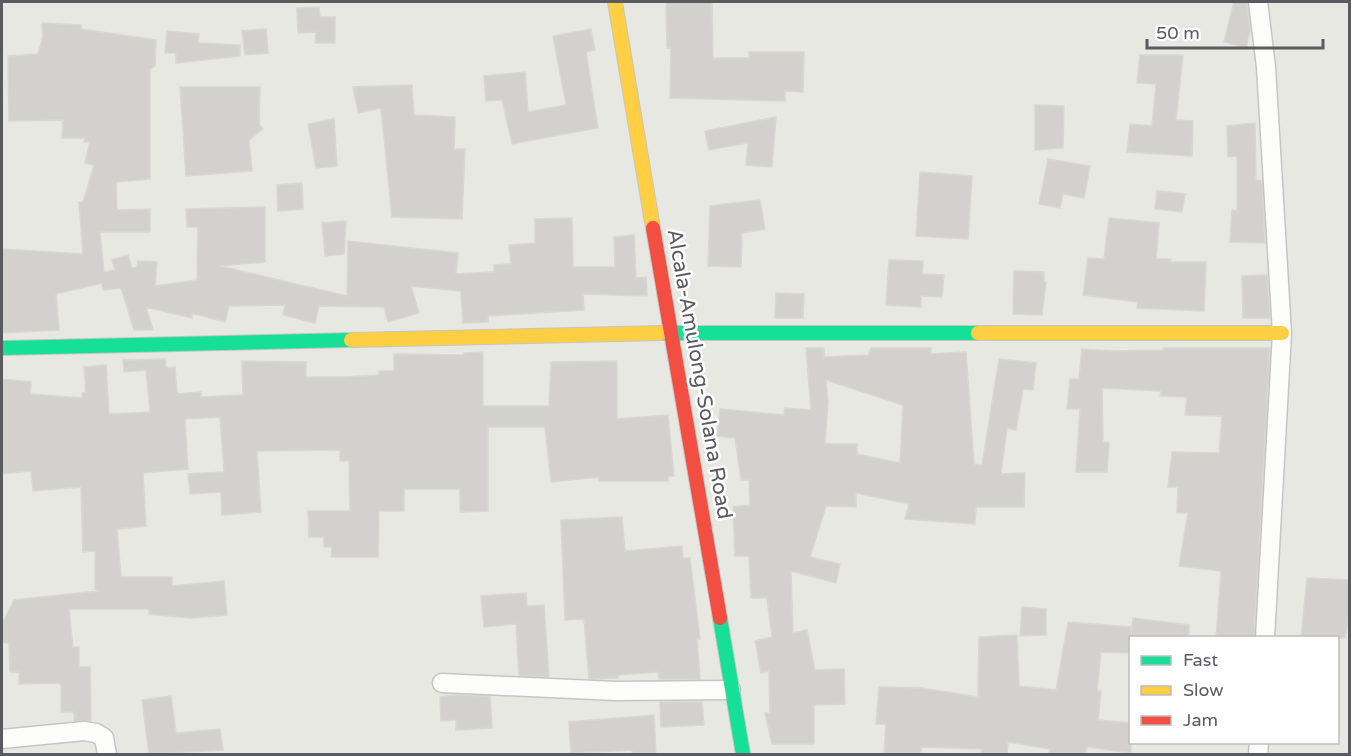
<svg xmlns="http://www.w3.org/2000/svg" width="1351" height="756" font-family="'Varela Round',sans-serif">
	<style>
		.building { fill: #d2d1ce; stroke: #d8d7d2; stroke-width: 1.5; fill-rule: evenodd }
		.lines { fill: none; stroke-linecap: round; stroke-linejoin: round }
		.street-casing { stroke: #c5c5c3; stroke-width: 21 }
		.fast-casing { stroke: #c5c5c4; stroke-width: 16 }
		.slow-casing { stroke: #c5c5c4; stroke-width: 16 }
		.jam-casing { stroke: #c5c5c4; stroke-width: 16 }
		.street { stroke: #fcfcfb; stroke-width: 18 }
		.fast { stroke: #16e098; stroke-width: 14 }
		.slow { stroke: #ffcf43; stroke-width: 14 }
		.jam { stroke: #f24e42; stroke-width: 14 }
		.labels { text-anchor: middle; stroke-width: 5; stroke-linejoin: round; paint-order: stroke }
		.street-label { font-size: 21px; fill: #595b60; stroke: #fff }
	</style>
	<rect width="100%" height="100%" fill="#e8e8e3"/>
	<g class="building">
		<path d="M666,2H712L713,58H749V52H804L803,92L785,91V101L670,98L671,48H667Z"/>
		<path d="M1234,2H1247L1250,31L1246,48L1224,42Z"/>
		<path d="M319,7L320,17H335V43H315L316,32L298,33L297,8Z"/>
		<path d="M42,23L81,25V29L156,40L155,66L150,69V179L116,182L117,210L150,209V232H100L104,272L115,270L112,260L128,255L132,268L137,267L138,261L157,262L155,286L197,280L198,227H187L186,209L265,207V262L220,266L347,296L348,241L458,253L456,274L494,272V265L511,264L509,245L535,243V219L572,218L573,267H615L614,237L634,235L636,278L646,277L647,296L583,294L584,310L488,316V322L463,323L461,291L411,286L419,313L388,322L384,307L319,306L315,323L283,315L285,305L229,306L225,322L192,313V318L146,307L153,330H134L121,288L103,290L102,283L56,294L59,330L2,333V249L83,254L79,202H83L94,165L85,163L90,142H84L85,138H62L63,120L9,121L8,56L38,54L43,37Z"/>
		<path d="M266,29L268,53L245,55L242,31Z"/>
		<path d="M591,29L595,50L586,52L598,128L512,144L502,100L486,101L484,76L525,72L528,112L566,105L553,36Z"/>
		<path d="M167,31L199,34L198,43L240,45V56L176,63V53H165Z"/>
		<path d="M1140,55H1183L1176,120L1193,121L1192,156L1127,152L1130,124L1152,126L1156,84L1137,83Z"/>
		<path d="M412,85L414,115L455,117L454,149H465L462,219L392,217L381,108L358,113L353,87Z"/>
		<path d="M180,87H260L259,124L263,129L249,140L252,171L186,176Z"/>
		<path d="M1035,105L1064,106L1063,148L1035,150Z"/>
		<path d="M776,117L772,167L746,165L748,143L709,150L705,131Z"/>
		<path d="M334,119L337,166L316,168L308,124Z"/>
		<path d="M1255,123L1256,180L1262,181L1265,243L1230,242L1232,210L1237,211V156L1228,157L1227,126Z"/>
		<path d="M1048,159L1090,166L1084,198L1063,194L1060,208L1039,204Z"/>
		<path d="M920,172L972,176L968,239L916,236Z"/>
		<path d="M302,183L303,209L278,211L277,185Z"/>
		<path d="M1157,191L1185,194L1182,212L1155,209Z"/>
		<path d="M760,200L765,229L742,233L741,267L708,266L710,206Z"/>
		<path d="M1109,218L1159,223L1156,259H1171L1170,262H1206L1204,311L1137,308L1138,302L1083,295L1088,258L1104,259Z"/>
		<path d="M346,221L344,254L325,256L322,223Z"/>
		<path d="M889,260L923,261L922,274L944,275L942,297L921,296V307L886,305Z"/>
		<path d="M1014,271L1044,272V282H1046L1042,315L1013,314Z"/>
		<path d="M1263,275H1267L1270,318H1243L1242,276Z"/>
		<path d="M776,293L804,294L803,318H775Z"/>
		<path d="M806,348H824V357L868,355L871,348H931V354L966,352L974,464L982,465L999,359L1036,363L1033,390L1023,389L1016,430L1007,428L1001,474L1025,473L1024,507H976L975,524L905,519L909,504L856,493V507L826,506L810,557L840,564L836,583L791,571L793,633L807,630L815,670L844,669L845,704L814,705V744H772L765,713H770L769,671L761,673L755,641L772,637L767,598H751L749,556H735L733,507L750,505L749,480H741L735,438L717,436L720,409L784,415L785,408L811,410ZM826,380L903,405L900,463L857,454V444H825L828,401Z"/>
		<path d="M1163,348H1270L1254,638H1216L1221,571L1179,566L1188,513H1177L1178,487H1168L1172,452L1219,453L1222,416L1185,415L1187,397L1160,396L1161,391L1102,388L1103,442L1109,443L1107,472H1076L1080,409H1067L1070,379H1079L1082,349L1112,351L1163,350Z"/>
		<path d="M483,352V406H549L551,362L617,361V419L668,415L674,476H668V481H599V477L551,482L545,427H488V511L460,512V489H404V511H379L378,557H331L332,547H324V537H309L308,511H350L349,461H340V450L257,451L261,512L222,515L221,492L190,494L188,474L224,472L220,417L185,419L188,469L143,473L146,526L117,529L121,577H172V586L224,581L227,615L190,618L149,614V609H69L73,647H79V667H90L91,721H74V712H61V685L58,683L19,684V672H10L9,643L2,642V624L14,600L99,591L95,589V551L83,552L81,487L33,491L31,471L2,474V379L31,382L30,394L82,398V393L86,392L84,367L106,365L109,414L150,412L146,370L124,372L123,360L165,359L166,368L175,367L177,394L201,392V397L243,395L242,361L306,362V377H344L379,375V371H394V354L464,355V353Z"/>
		<path d="M622,517L625,551L682,546L683,558H690L700,639H697L700,679H659L658,672L618,675V678L589,679L584,619L565,620L561,520Z"/>
		<path d="M1307,578L1350,580V612L1345,638H1301Z"/>
		<path d="M526,593L527,606L544,605L549,677L519,675L516,624L484,627L481,596Z"/>
		<path d="M1022,607L1046,609V635L1020,636Z"/>
		<path d="M1133,618L1189,625V638H1131Z"/>
		<path d="M1068,622L1131,627V653L1101,652L1097,691H1101L1098,720L1131,723V753L1087,747L1085,754H1049L1050,749L1008,742L1007,754H981L982,749L921,747V754H884L886,724H876L879,687L921,688L978,697L979,637L1017,635L1019,686L1056,690Z"/>
		<path d="M454,695L490,696L492,728L456,730V720L441,721L440,697Z"/>
		<path d="M171,696L176,733L220,729L223,750L149,754L142,700Z"/>
		<path d="M660,702H702L704,725L661,727Z"/>
		<path d="M654,715L656,754H632V750L571,753L569,722Z"/>
	</g>
	<g class="lines">
		<defs>
			<g id="street">
				<path d="M1258,2L1266,67L1282,333L1265,638"/>
				<path d="M442,683L615,691L731,690"/>
				<path d="M2,739L84,731L96,733L104,738L107,754"/>
				<path d="M1258,754L1259,742"/>
			</g>
			<g id="fast">
				<path d="M662,333H978"/>
				<path d="M2,348L351,340"/>
				<path d="M720,618L743,754"/>
			</g>
			<g id="slow">
				<path d="M615,2L653,228"/>
				<path d="M978,333H1282"/>
				<path d="M351,340L662,333"/>
			</g>
			<path id="jam" d="M653,228L720,618"/>
		</defs>
		<use href="#street" class="street-casing"/>
		<use href="#fast" class="fast-casing"/>
		<use href="#slow" class="slow-casing"/>
		<use href="#jam" class="jam-casing"/>
		<use href="#street" class="street"/>
		<use href="#fast" class="fast"/>
		<use href="#slow" class="slow"/>
		<use href="#jam" class="jam"/>
	</g>
	<g class="labels">
		<g class="street-label">
			<text transform="translate(700 374) rotate(80)" y="7">Alcala-Amulong-Solana Road</text>
		</g>
	</g>
	<rect width="1351" height="756" fill="none" stroke="#595b60" stroke-width="6"/>
	<rect x="1129" y="636" width="210" height="108" fill="#ffffff" stroke="#bdbdbf" stroke-width="1.5"/>
	<rect x="1141" y="656" width="30" height="9" fill="#16e098" stroke="#bdbdbf" stroke-width="1.5"/>
	<text x="1183" y="666" font-size="18" fill="#595b60">Fast</text>
	<rect x="1141" y="686" width="30" height="9" fill="#ffcf43" stroke="#bdbdbf" stroke-width="1.5"/>
	<text x="1183" y="696" font-size="18" fill="#595b60">Slow</text>
	<rect x="1141" y="716" width="30" height="9" fill="#f24e42" stroke="#bdbdbf" stroke-width="1.5"/>
	<text x="1183" y="726" font-size="18" fill="#595b60">Jam</text>
	<path d="M1147 39v9h176v-9" fill="none" stroke="#595b60" stroke-width="3"/>
	<text x="1156" y="39" font-size="18" fill="#595b60" stroke="#ffffff" stroke-width="4.5" paint-order="stroke">50 m</text>
</svg>
